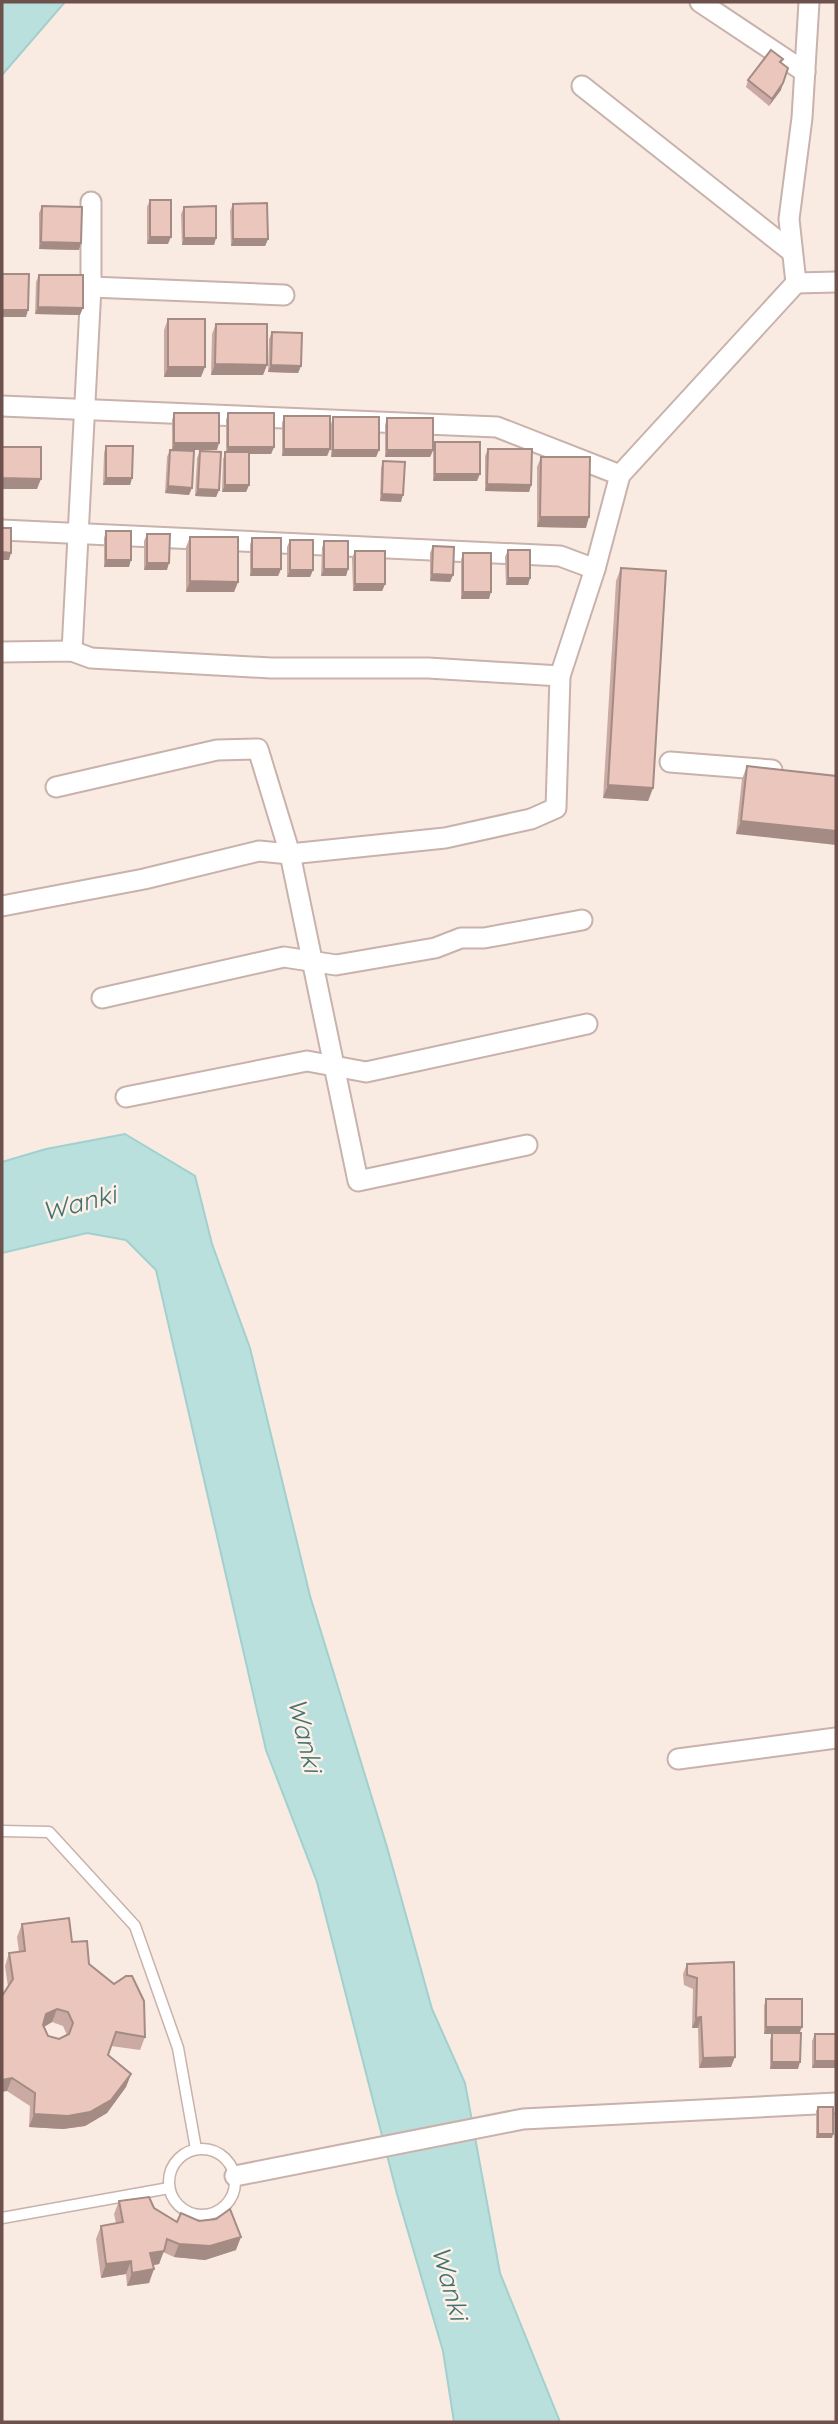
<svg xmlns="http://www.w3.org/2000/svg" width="838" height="2424" font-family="Quicksand,sans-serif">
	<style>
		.water { fill: #b9e0dd; stroke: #a1d0ce; stroke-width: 2 }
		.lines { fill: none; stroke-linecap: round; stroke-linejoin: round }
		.lane-casing { stroke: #c8b2ab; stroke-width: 13 }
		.street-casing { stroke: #c8b2ab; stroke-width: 23 }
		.lane { stroke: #fff; stroke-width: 10 }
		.street { stroke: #fff; stroke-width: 19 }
		.wall { fill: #caaaa3; fill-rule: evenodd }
		.shaded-wall { fill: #a48b84 }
		.building { fill: #ebc6bd; stroke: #a48b84; stroke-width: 2; fill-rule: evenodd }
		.labels { text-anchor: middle; stroke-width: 5; stroke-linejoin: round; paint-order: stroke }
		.water-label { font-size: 26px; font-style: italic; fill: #427270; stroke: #fcf0e8 }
	</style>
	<rect width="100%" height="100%" fill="#f9ebe2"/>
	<g class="water">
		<path d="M2,2H65L2,75Z"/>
		<path d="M125,1134L195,1176L212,1244L250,1348L310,1596L387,1847L432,2009L465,2083L500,2273L560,2422H454L443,2351L397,2194L317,1882L266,1750L156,1270L126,1240L87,1233L2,1253V1162L46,1149Z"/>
	</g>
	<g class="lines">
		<defs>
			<g id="lane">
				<path d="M2,1831L49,1832L135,1926L178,2048L196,2149"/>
				<circle cx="202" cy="2182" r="33"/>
				<path d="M2,2218L169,2188"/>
			</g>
			<g id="street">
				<path d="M700,2L805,72"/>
				<path d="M809,2L802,118L789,219L796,283L836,282"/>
				<path d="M582,86L792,252"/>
				<path d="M91,287L284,295"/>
				<path d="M2,406L497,427L620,475"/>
				<path d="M2,530L560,556L595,569"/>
				<path d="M72,651L91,287V202"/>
				<path d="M2,652L72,651L91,658L271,668H428L560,676"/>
				<path d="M670,762L772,770"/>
				<path d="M56,787L217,750L258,749L290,854L358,1181L527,1145"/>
				<path d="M2,906L144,879L259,851L290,854L445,838L531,819L556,808L560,676L595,569L620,475L796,283"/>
				<path d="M102,998L284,957L336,965L435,948L461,938H484L582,920"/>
				<path d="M126,1097L307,1061L366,1072L587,1024"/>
				<path d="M678,1759L836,1738"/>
				<path d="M235,2176L523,2119L836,2103"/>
			</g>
		</defs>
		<use href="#lane" class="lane-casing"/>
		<use href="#street" class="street-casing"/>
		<use href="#lane" class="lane"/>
		<use href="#street" class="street"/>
	</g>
	<g class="wall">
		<path d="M783,59L781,63V90L769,106L746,87L748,80Z"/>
		<path d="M150,200L168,244H147V207Z"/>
		<path d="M233,204L268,239L265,246H231L230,211Z"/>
		<path d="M42,206L79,250L39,249V213Z"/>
		<path d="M184,207L216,238L214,245H182L181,214Z"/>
		<path d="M39,275L80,315L35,314L36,282Z"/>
		<path d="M168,319L201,377H164V330Z"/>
		<path d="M216,324L267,365L263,375H211L212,334Z"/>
		<path d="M272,332L301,366L298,373L268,372L269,339Z"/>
		<path d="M174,413L217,450H174L189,495L165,493L167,457L170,450H172V420Z"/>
		<path d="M228,413L274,447L271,454H249V485L246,492H222L223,459L226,452V420Z"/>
		<path d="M284,416L330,449L327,456H282V423Z"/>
		<path d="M333,417L379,450L376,457H331V424Z"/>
		<path d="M387,418L433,448L435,442L477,481H433V451L430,457H385V425Z"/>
		<path d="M106,446L132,478L130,485H103L104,453Z"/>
		<path d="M488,449L531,485L529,492L485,491V456Z"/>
		<path d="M200,451L219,490L216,497L195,496L197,458Z"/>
		<path d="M541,457L586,528L537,527V467Z"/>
		<path d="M383,461L401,502L380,501L381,468Z"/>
		<path d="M106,531L129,567H104V538Z"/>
		<path d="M147,534L167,570H144V541Z"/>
		<path d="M190,537L238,582L234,592H186V547Z"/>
		<path d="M252,538L281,569L278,576H250V545Z"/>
		<path d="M290,540L313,570L310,577H287V547Z"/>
		<path d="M324,541L348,569L346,576H321L322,548Z"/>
		<path d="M433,546L453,575L450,582L430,581V553Z"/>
		<path d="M508,550L530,578L528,585H506L505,557Z"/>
		<path d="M355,551L385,584L382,591H353L352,558Z"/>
		<path d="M463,553L489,599H461V560Z"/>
		<path d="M621,568L653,788L648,801L603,798L616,581Z"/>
		<path d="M747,766L836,776L736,834L742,779Z"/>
		<path d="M22,1924L72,1942L145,2037L140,2050L111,2046L108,2055L131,2074L126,2087L107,2113L85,2126L63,2129L29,2127L30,2106L7,2091L8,1987L5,1966L9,1953L19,1952L17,1937ZM52,2022L63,2026L67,2035L59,2039L48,2036L44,2027Z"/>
		<path d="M734,1962L731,2067L699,2068L698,2028H692L693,1989L684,1985L683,1974L687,1964Z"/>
		<path d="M766,1999L799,2033L798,2069H770V2040L772,2034H764V2006Z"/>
		<path d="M815,2034L836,2068H812V2041Z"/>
		<path d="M818,2107L833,2134L832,2138H816V2111Z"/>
		<path d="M119,2201L154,2208L177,2222L236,2250L205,2260L174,2257L163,2252L159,2264L153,2265L149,2283L127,2286L126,2274L101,2278L96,2239L101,2226L116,2223L114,2214Z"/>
	</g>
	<g class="shaded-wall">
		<path d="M783,83L781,90L769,106L772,99Z"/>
		<path d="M150,237H171L168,244H147Z"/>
		<path d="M184,238H216L214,245H182Z"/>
		<path d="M233,239H268L265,246H231Z"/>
		<path d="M41,242L81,243L79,250L39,249Z"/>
		<path d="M38,307L83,308L80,315L35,314Z"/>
		<path d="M2,310H28L26,317H2Z"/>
		<path d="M215,364L267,365L263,375H211Z"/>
		<path d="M271,365L301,366L298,373L268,372Z"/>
		<path d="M168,367H205L201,377H164Z"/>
		<path d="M174,443H219L217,450H172Z"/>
		<path d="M228,447H274L271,454H226Z"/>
		<path d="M284,449H330L327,456H282Z"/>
		<path d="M333,450H379L376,457H331Z"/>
		<path d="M387,450H433L430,457H385Z"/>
		<path d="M435,474H480L477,481H433Z"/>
		<path d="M2,478L41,479L37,489H2Z"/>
		<path d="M106,478H132L130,485H103Z"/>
		<path d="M487,484L531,485L529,492L485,491Z"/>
		<path d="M225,485H249L246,492H222Z"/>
		<path d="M168,486L192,488L189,495L165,493Z"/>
		<path d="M198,489L219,490L216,497L195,496Z"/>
		<path d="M382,494L403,495L401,502L380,501Z"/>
		<path d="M540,517H589L586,528L537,527Z"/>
		<path d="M2,552L11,553L9,560H2Z"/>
		<path d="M106,560H131L129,567H104Z"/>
		<path d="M147,563H169L167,570H144Z"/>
		<path d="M252,569H281L278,576H250Z"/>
		<path d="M324,569H348L346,576H321Z"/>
		<path d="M290,570H313L310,577H287Z"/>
		<path d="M432,574L453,575L450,582L430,581Z"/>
		<path d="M508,578H530L528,585H506Z"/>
		<path d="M190,581L238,582L234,592H186Z"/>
		<path d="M355,584H385L382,591H353Z"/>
		<path d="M463,592H491L489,599H461Z"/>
		<path d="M608,785L653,788L648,801L603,798Z"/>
		<path d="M741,821L836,831V845L736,834Z"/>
		<path d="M57,2009L52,2022L42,2028L46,2014Z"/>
		<path d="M701,2017L698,2028H692L696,2018Z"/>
		<path d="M766,2027H802L799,2034H764Z"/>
		<path d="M735,2057L731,2067L699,2068L703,2058Z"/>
		<path d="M815,2061H836V2068H812Z"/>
		<path d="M772,2062H800L798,2069H770Z"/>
		<path d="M131,2074L126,2087L107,2113L85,2126L63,2129L29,2127L34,2114Z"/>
		<path d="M12,2078L7,2091L2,2092V2080Z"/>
		<path d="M818,2134H833L832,2138H816Z"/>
		<path d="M241,2237L236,2250L205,2260L174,2257L179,2244Z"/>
		<path d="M164,2251L159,2264L145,2267L150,2253Z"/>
		<path d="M131,2261L126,2274L101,2278L106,2264Z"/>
		<path d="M154,2269L149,2283L127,2286L132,2273Z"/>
	</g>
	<g class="building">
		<path d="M771,50L783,59L780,62L788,68L783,83L772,99L748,80Z"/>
		<rect x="150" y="200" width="21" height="37"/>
		<path d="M267,203L268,239H233V204Z"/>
		<path d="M42,206L82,207L81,243L41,242Z"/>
		<path d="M216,206V238H184V207Z"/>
		<path d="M2,274H29L28,310H2Z"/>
		<path d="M39,275H83V308L38,307Z"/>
		<rect x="168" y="319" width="37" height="48"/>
		<path d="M216,324H267V365L215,364Z"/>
		<path d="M272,332L302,333L301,366L271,365Z"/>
		<rect x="174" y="413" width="45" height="30"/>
		<rect x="228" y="413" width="46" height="34"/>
		<rect x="284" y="416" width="46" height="33"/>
		<rect x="333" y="417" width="46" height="33"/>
		<rect x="387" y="418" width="46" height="32"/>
		<rect x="435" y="442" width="45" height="32"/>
		<path d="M106,446H133L132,478H106Z"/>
		<path d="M2,447H41V479L2,478Z"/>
		<path d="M488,449H532L531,485L487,484Z"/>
		<path d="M170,450L194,451L192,488L168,486Z"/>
		<path d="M200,451L221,452L219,490L198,489Z"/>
		<rect x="225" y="452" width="24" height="33"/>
		<path d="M541,457H590L589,517H540Z"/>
		<path d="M383,461L405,462L403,495L382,494Z"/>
		<path d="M2,528H11V553L2,552Z"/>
		<rect x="106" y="531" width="25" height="29"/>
		<path d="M147,534H170L169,563H147Z"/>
		<path d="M190,537H238V582L190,581Z"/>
		<rect x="252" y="538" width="29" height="31"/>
		<rect x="290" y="540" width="23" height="30"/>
		<rect x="324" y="541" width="24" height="28"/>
		<path d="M433,546L454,547L453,575L432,574Z"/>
		<rect x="508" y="550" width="22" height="28"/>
		<rect x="355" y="551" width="30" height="33"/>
		<rect x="463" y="553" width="28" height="39"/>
		<path d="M621,568L666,571L653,788L608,785Z"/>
		<path d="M747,766L836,776V831L741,821Z"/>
		<path d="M69,1918L72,1942L87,1941L89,1964L114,1984L126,1976H132L144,2001L145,2037L116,2032L108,2055L131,2074L111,2100L90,2112L68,2116L34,2114L35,2093L12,2078L2,2080V1996L13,1979L9,1953L25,1951L22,1924ZM57,2009L68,2012L73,2023L69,2034L59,2039L48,2036L43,2025L46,2014Z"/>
		<path d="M734,1962L735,2057L703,2058L701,2017L696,2018L697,1978L687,1975V1964Z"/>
		<rect x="766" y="1999" width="36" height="28"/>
		<path d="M772,2033H801L800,2062H772Z"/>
		<rect x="815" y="2034" width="21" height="27"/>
		<rect x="818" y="2107" width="15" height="27"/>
		<path d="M149,2197L154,2208L177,2222L181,2213L199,2221L216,2219L230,2209L241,2237L210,2246L179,2244L167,2239L164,2251L150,2253L154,2269L132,2273L131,2261L106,2264L101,2226L123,2222L119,2201Z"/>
	</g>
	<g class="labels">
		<g class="water-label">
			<text transform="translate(79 1203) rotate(-14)" y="9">Wanki</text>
			<text transform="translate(305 1735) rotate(77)" y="9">Wanki</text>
			<text transform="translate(450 2283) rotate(75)" y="9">Wanki</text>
		</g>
	</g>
	<rect width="838" height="2424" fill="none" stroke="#6d514c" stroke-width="7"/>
</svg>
